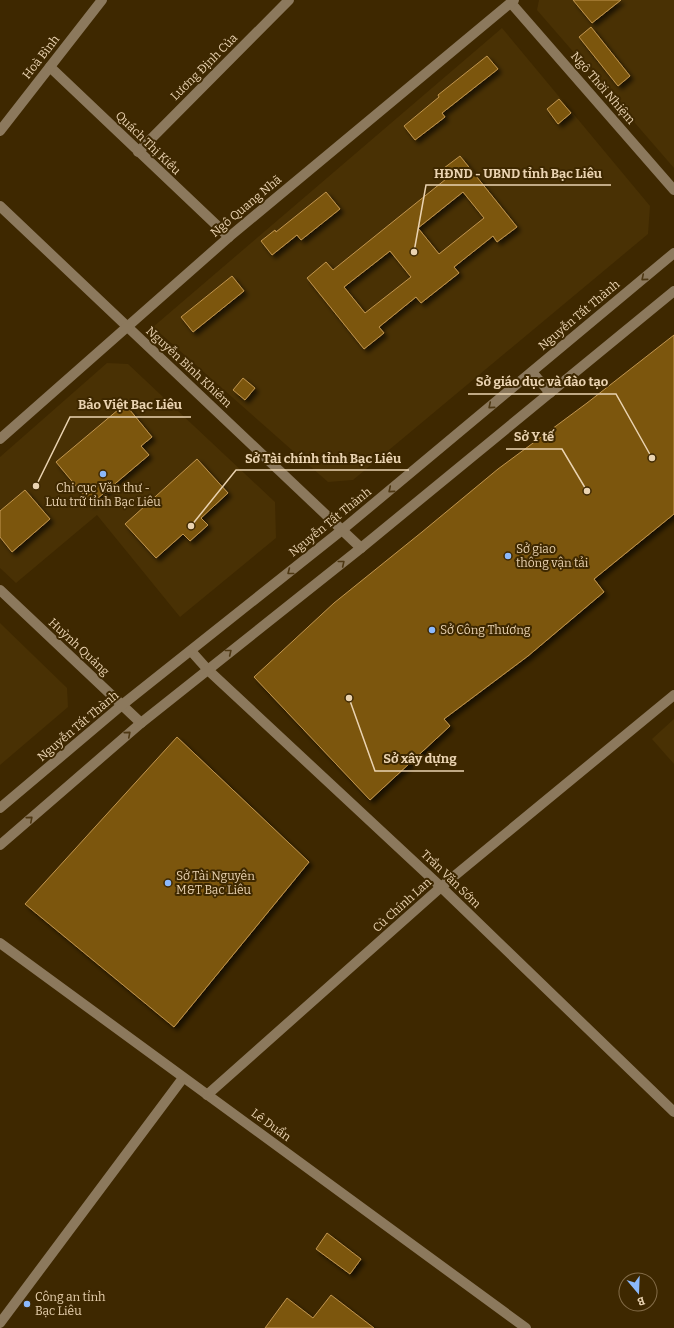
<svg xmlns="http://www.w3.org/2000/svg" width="674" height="1328" font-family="Bitter,serif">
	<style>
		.built { fill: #493104 }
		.building { fill: #7c570f; stroke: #c1954e; fill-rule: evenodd; filter: url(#shadow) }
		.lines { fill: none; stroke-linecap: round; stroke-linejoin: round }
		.minor { stroke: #8c795d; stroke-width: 10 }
		.oneway { stroke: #4e3813 }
		.poi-dot { fill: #8bb9fc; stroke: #3e2800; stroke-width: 1.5 }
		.labels { text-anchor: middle; stroke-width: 4; stroke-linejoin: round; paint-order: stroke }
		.street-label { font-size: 12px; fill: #ead3b1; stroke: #3e2800 }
		.poi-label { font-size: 12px; fill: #ead3b1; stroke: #3e2800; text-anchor: start }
		.leader { fill: none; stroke: #ead3b1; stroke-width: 1.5 }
		.callout-dot { fill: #ead3b1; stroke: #3e2800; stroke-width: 1.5 }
		.callout-label { font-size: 13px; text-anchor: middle; font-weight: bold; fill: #ead3b1; stroke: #3e2800; stroke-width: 4; stroke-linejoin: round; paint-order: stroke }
	</style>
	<defs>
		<filter id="shadow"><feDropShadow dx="3.5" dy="3.5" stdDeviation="2" flood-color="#0009"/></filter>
	</defs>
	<rect width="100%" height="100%" fill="#3e2800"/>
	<g class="built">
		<path d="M539,0H674V168L537,10Z"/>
		<path d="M502,28L650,206L648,234L353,480L328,482L153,327Z"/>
		<path d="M107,363L128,364L275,502L276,538L180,617L97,515L16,583L0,568V457Z"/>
		<path d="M0,623L67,688L68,707L0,765Z"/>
		<path d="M674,719V764L652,739Z"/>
	</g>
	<g class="building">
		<path d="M573,0H621L592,23Z"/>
		<path d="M591,27L630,76L618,86L579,37Z"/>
		<path d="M487,56L498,69L442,113L445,117L415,140L404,126L439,97L438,95Z"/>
		<path d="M559,99L571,113L558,124L547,109Z"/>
		<path d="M460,156L517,227L497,242L493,236L454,267L459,273L421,303L416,297L379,327L384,333L364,349L307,278L326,262L333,270L446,179L440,171ZM463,192L484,218L439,254L418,228ZM390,251L411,277L365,313L344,287Z"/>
		<path d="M326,192L340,209L301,240L297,235L272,255L261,241L275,230L276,232Z"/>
		<path d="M232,276L244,291L193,332L181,317Z"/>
		<path d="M674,335V514L594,579L604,592L528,656L444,719L450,726L370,800L254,677L334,603L422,532L498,469L587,403Z"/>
		<path d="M243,378L255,388L245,400L233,390Z"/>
		<path d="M125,404L152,437L141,446L149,455L91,504L56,462Z"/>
		<path d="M197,459L228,493L201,518L208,525L190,541L183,534L156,558L125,524Z"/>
		<path d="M25,490L50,519L12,552L0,537V511Z"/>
		<path d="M177,737L309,862L174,1027L25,904Z"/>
		<path d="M327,1233L361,1259L350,1274L316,1249Z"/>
		<path d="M331,1295L374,1328H265L287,1298L313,1318Z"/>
	</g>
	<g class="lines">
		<g class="minor">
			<path d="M511,3L674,190"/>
			<path d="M50,67L229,237"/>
			<path d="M0,131L102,0"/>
			<path d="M138,152L289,0"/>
			<path d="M0,206L361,548"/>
			<path d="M532,372L550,393"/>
			<path d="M0,439L229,237L514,0"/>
			<path d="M0,590L141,723"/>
			<path d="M191,651L208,670L441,887L674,1112"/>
			<path d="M0,808L122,705L342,530L674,253"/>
			<path d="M0,845L141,723L361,548L674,291"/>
			<path d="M0,943L526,1328"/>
			<path d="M207,1095L441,887L674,695"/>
			<path d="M0,1323L183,1078"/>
		</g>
	</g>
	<defs><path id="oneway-chevron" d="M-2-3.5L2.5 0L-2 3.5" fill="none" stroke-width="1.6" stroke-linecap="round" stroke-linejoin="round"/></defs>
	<g class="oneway">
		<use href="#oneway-chevron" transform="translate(644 278) rotate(140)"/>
		<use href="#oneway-chevron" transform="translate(491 406) rotate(140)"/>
		<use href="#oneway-chevron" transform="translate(391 490) rotate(140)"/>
		<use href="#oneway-chevron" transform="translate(342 563) rotate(-39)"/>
		<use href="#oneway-chevron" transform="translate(290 572) rotate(142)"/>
		<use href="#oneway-chevron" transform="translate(229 652) rotate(-39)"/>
		<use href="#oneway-chevron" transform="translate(128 734) rotate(-41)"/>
		<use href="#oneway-chevron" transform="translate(30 819) rotate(-41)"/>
	</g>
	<g class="poi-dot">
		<circle cx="103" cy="474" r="4"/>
		<circle cx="508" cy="556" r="4"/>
		<circle cx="432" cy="630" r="4"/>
		<circle cx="168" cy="883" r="4"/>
		<circle cx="27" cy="1304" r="4"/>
	</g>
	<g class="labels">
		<g class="street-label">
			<text transform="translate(41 57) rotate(-52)" y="4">Hoà Bình</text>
			<text transform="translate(204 67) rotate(-45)" y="4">Lương Định Của</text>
			<text transform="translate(603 88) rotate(49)" y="4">Ngô Thời Nhiệm</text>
			<text transform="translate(148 143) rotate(44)" y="4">Quách Thị Kiều</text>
			<text transform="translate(246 206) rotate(-40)" y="4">Ngô Quang Nhã</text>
			<text transform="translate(579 315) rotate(-40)" y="4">Nguyễn Tất Thành</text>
			<text transform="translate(189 367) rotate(43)" y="4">Nguyễn Bỉnh Khiêm</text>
			<text transform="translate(330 522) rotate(-39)" y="4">Nguyễn Tất Thành</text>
			<text transform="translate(79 647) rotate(43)" y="4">Huỳnh Quảng</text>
			<text transform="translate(78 726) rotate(-40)" y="4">Nguyễn Tất Thành</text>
			<text transform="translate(451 879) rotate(44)" y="4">Trần Văn Sớm</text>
			<text transform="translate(402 905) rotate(-42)" y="4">Cù Chính Lan</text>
			<text transform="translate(271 1125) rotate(36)" y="4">Lê Duẩn</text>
		</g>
		<g class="poi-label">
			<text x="103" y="492" text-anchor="middle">Chi cục Văn thư -<tspan x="103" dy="14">Lưu trữ tỉnh Bạc Liêu</tspan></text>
			<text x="516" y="553">Sở giao<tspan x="516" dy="14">thông vận tải</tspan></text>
			<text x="440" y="634">Sở Công Thương</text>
			<text x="176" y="880">Sở Tài Nguyên<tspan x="176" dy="14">M&amp;T Bạc Liêu</tspan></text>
			<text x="35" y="1301">Công an tỉnh<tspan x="35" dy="14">Bạc Liêu</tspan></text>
		</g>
	</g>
	<path class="leader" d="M414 252L426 185H611M652 458L616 394H468M36 486L70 417H191M587 491L562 449H506M191 526L236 470H409M349 698L375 771H464"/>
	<g class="callout-dot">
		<circle cx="414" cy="252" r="4"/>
		<circle cx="652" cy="458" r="4"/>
		<circle cx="36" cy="486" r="4"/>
		<circle cx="587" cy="491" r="4"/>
		<circle cx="191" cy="526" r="4"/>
		<circle cx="349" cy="698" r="4"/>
	</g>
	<g class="callout-label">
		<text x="518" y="178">HĐND - UBND tỉnh Bạc Liêu</text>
		<text x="542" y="386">Sở giáo dục và đào tạo</text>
		<text x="130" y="409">Bảo Việt Bạc Liêu</text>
		<text x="534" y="441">Sở Y tế</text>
		<text x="323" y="463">Sở Tài chính tỉnh Bạc Liêu</text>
		<text x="420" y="763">Sở xây dựng</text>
	</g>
	<g transform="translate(638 1292) rotate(161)"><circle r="19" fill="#3e2800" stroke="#836c47"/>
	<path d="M0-3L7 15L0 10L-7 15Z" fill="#8bb9fc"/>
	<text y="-6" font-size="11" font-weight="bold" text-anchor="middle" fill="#ead3b1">B</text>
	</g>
</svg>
